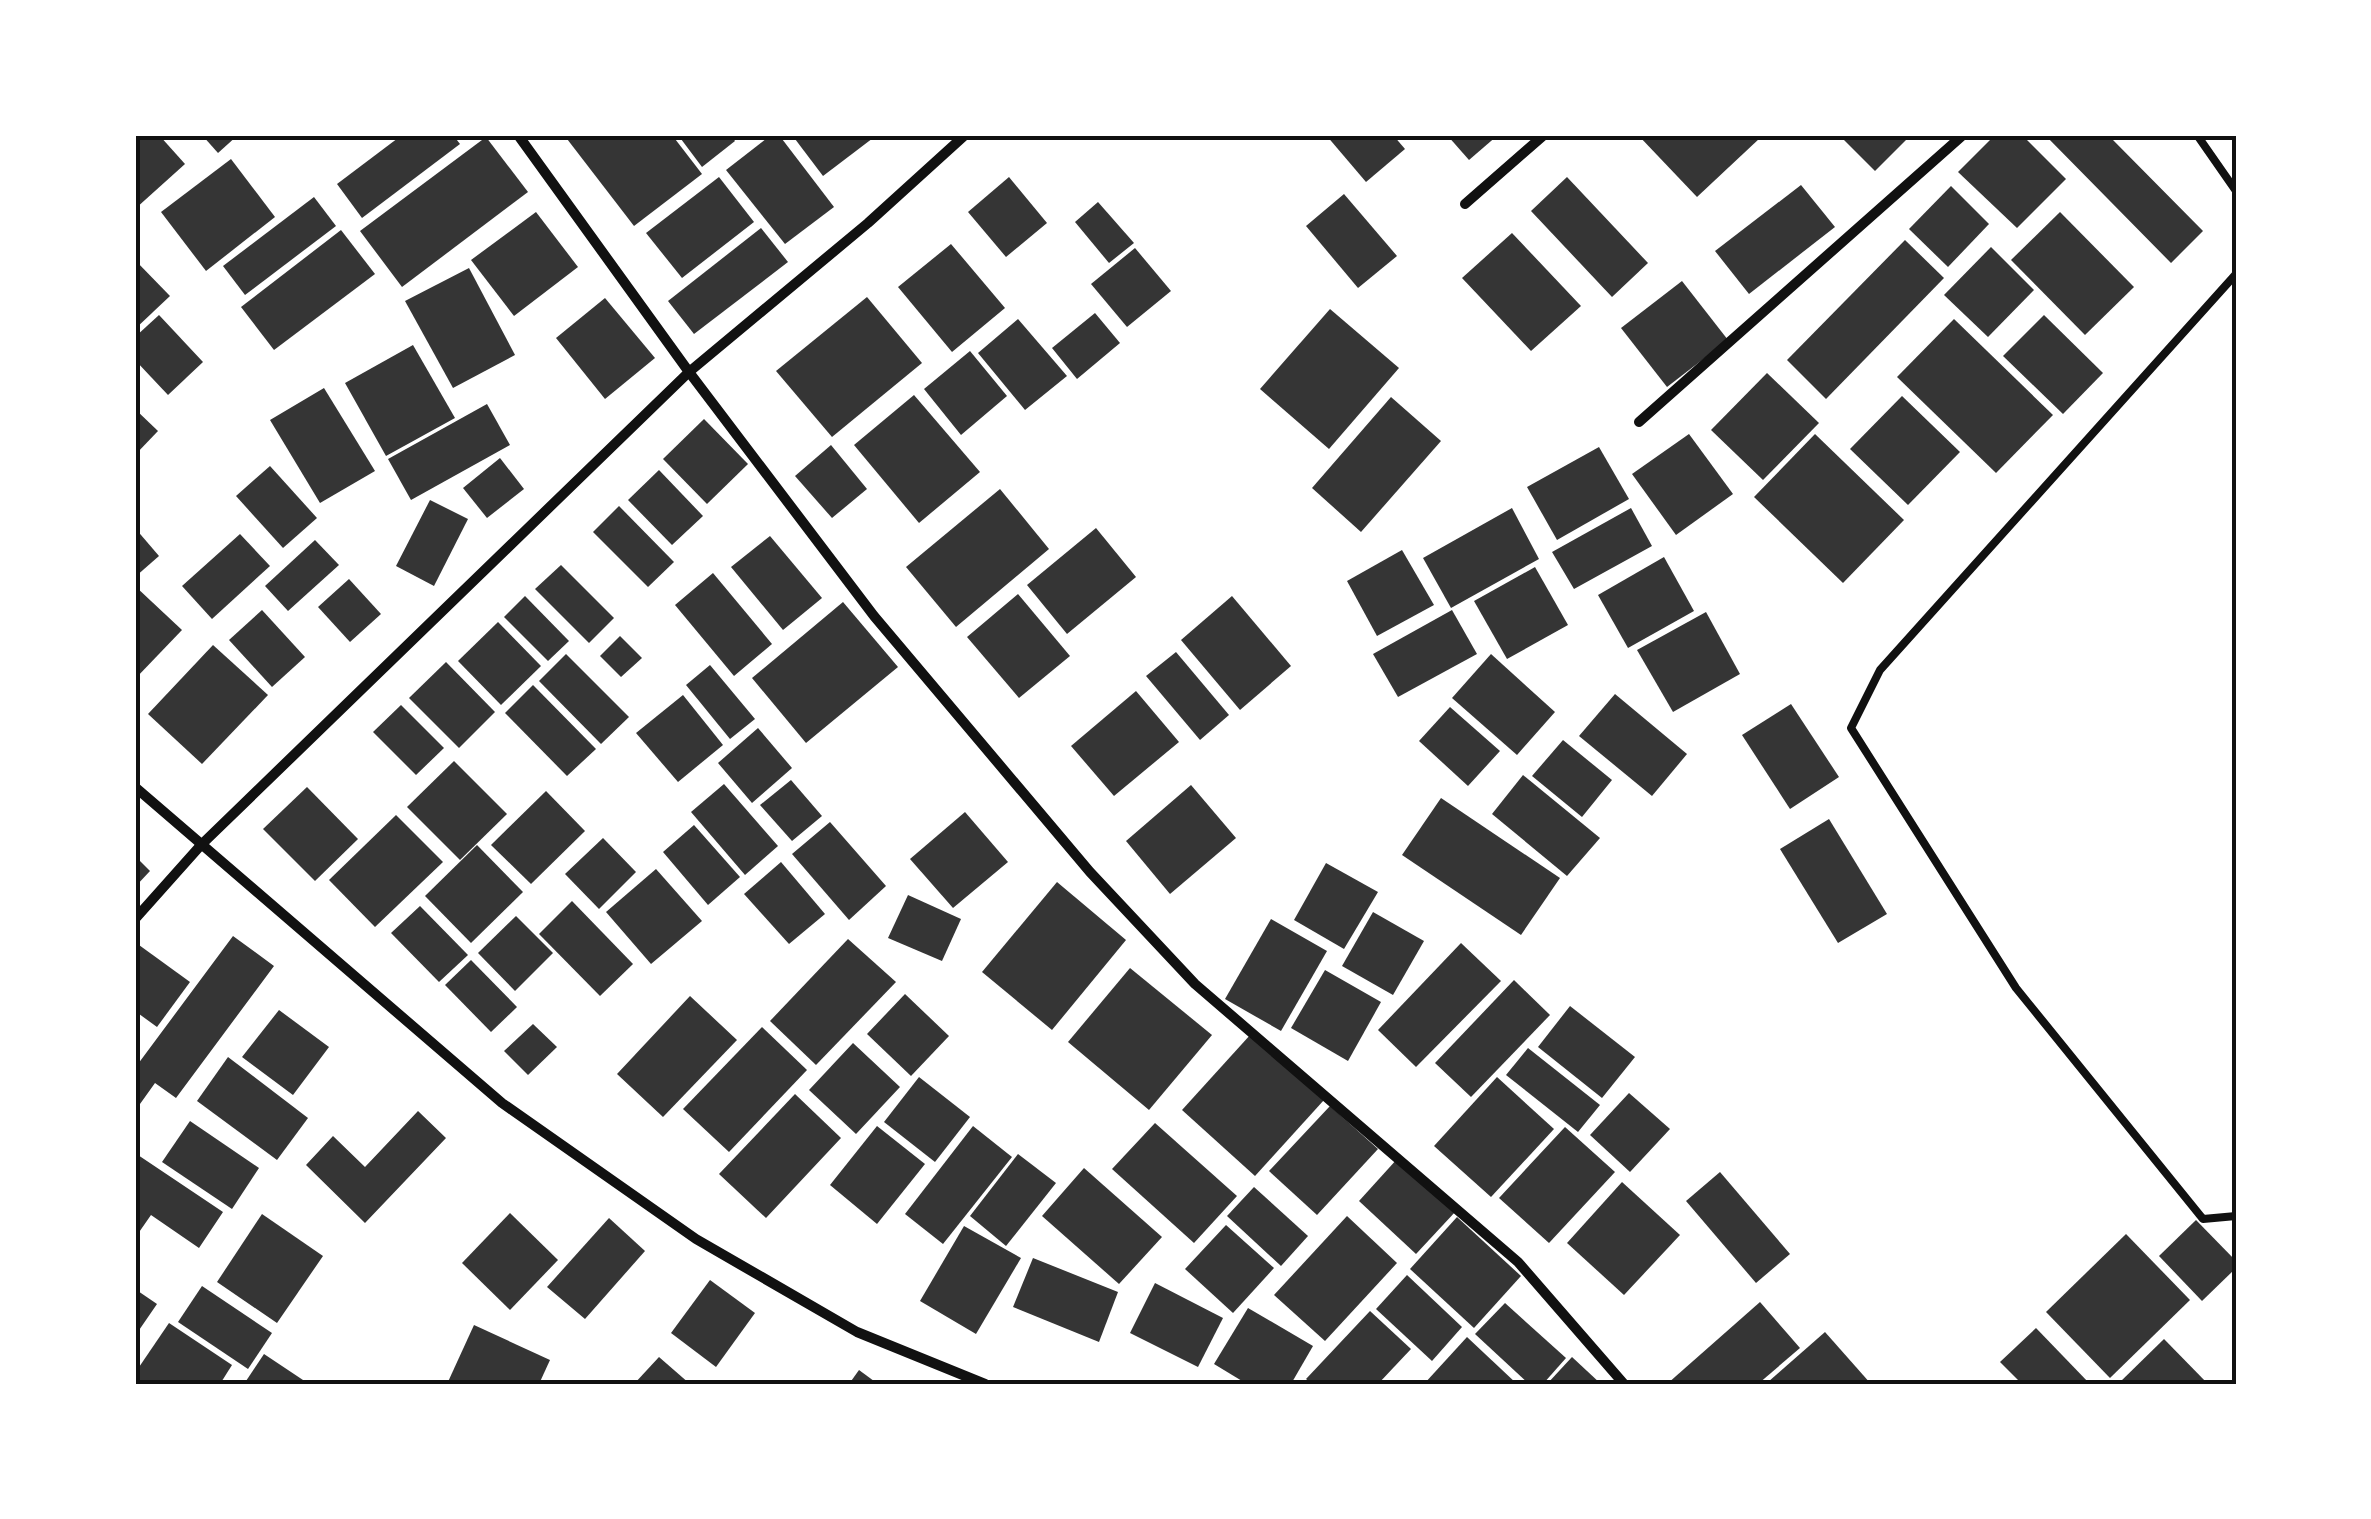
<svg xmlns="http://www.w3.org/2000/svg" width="2371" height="1519" font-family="Helvetica,sans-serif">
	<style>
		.building { fill: #353535 }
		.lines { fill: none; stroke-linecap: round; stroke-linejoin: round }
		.service { stroke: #111; stroke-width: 8 }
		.minor { stroke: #111; stroke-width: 10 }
		.neatline { fill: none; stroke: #111; stroke-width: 4 }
	</style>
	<rect width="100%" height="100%" fill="#fff"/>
	<g class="building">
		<path d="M135,135H159L185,164L135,209Z"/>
		<path d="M202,135H238L218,153Z"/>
		<path d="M402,135H453L460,144L362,218L337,184Z"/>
		<path d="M564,135H672L702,174L634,226Z"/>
		<path d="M678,135H731L735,141L702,167Z"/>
		<path d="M771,135H779L834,207L785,244L726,170Z"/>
		<path d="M792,135H877L823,176Z"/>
		<path d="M1326,135H1393L1405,149L1366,182Z"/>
		<path d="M1447,135H1498L1469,160Z"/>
		<path d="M1638,135H1758L1760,138L1697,197Z"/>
		<path d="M1839,135H1911L1875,171Z"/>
		<path d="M1995,135H2022L2066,179L2017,228L1958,172Z"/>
		<path d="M2045,135H2118L2113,140L2203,231L2171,263Z"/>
		<path d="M486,137L528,192L402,287L360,231Z"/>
		<path d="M231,159L275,217L206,271L161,212Z"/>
		<path d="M719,177L754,222L682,278L646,233Z"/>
		<path d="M1009,177L1047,223L1006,257L968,212Z"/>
		<path d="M1567,177L1648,263L1612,297L1531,211Z"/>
		<path d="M1801,185L1835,227L1749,294L1715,251Z"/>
		<path d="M1951,186L1989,224L1948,267L1909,229Z"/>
		<path d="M1344,194L1397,256L1358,288L1306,226Z"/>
		<path d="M314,197L336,226L245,295L223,266Z"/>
		<path d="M1098,202L1134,243L1109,263L1075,222Z"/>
		<path d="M536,212L578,267L514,316L471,260Z"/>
		<path d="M2060,212L2134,287L2085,335L2011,260Z"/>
		<path d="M761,228L788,262L694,334L668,301Z"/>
		<path d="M341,230L375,274L274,350L241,307Z"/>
		<path d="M1512,233L1581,306L1531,351L1462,278Z"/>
		<path d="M1905,240L1944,278L1826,399L1787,360Z"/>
		<path d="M951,244L1005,308L952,352L898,287Z"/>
		<path d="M1991,247L2034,290L1988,337L1944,295Z"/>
		<path d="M1135,248L1171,291L1127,327L1091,284Z"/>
		<path d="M135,260L170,296L135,329Z"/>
		<path d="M469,268L515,355L453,388L405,301Z"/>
		<path d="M1682,281L1728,340L1667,387L1621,328Z"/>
		<path d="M867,297L922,363L832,437L776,371Z"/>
		<path d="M605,298L655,358L605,399L556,338Z"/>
		<path d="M1330,309L1399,368L1329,449L1260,389Z"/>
		<path d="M1095,313L1120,343L1077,379L1052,348Z"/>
		<path d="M159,315L203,362L168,395L135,360V337Z"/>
		<path d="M2044,315L2103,373L2063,414L2003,356Z"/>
		<path d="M1018,319L1067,376L1025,410L978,353Z"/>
		<path d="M1954,319L2053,415L1996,473L1897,377Z"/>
		<path d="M413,345L455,418L386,456L345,383Z"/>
		<path d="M970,351L1007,396L961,435L924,389Z"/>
		<path d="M1767,373L1819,423L1763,480L1711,430Z"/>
		<path d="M324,388L375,471L320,503L270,420Z"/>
		<path d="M914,395L980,472L919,523L854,445Z"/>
		<path d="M1902,396L1960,452L1908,505L1850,449Z"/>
		<path d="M1391,397L1441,441L1361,532L1312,488Z"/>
		<path d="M487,404L510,445L411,500L388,459Z"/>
		<path d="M135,409L158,431L135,455Z"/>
		<path d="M704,419L748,464L707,504L663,459Z"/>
		<path d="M1689,434L1733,494L1676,535L1632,474Z"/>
		<path d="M1815,434L1904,520L1843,583L1754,497Z"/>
		<path d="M831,445L867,489L832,518L795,476Z"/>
		<path d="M1599,447L1629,499L1557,540L1527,487Z"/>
		<path d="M500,458L524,489L487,518L463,488Z"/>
		<path d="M270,466L317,518L283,548L236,496Z"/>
		<path d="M659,470L703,516L672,545L628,500Z"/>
		<path d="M1000,489L1049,549L956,627L906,567Z"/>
		<path d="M430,500L468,519L434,586L396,566Z"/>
		<path d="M619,506L674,562L648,587L593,532Z"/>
		<path d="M1512,508L1539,559L1451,608L1423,558Z"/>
		<path d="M1631,508L1652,546L1574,589L1552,552Z"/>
		<path d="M135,528L159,556L135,577Z"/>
		<path d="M1096,528L1136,577L1067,634L1027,585Z"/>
		<path d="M240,534L270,566L212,619L182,586Z"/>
		<path d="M770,536L822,598L783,630L731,567Z"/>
		<path d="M315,540L339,565L288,611L265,586Z"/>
		<path d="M1402,550L1434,605L1377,636L1347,581Z"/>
		<path d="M1664,557L1694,611L1628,648L1598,595Z"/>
		<path d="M561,565L614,618L589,643L535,589Z"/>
		<path d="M1535,567L1568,625L1507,659L1474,601Z"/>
		<path d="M713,573L772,644L734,676L675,605Z"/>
		<path d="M349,579L381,614L350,642L318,607Z"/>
		<path d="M135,586L182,630L135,679Z"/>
		<path d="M1018,594L1070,656L1019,698L967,637Z"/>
		<path d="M525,596L569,641L548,661L504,617Z"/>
		<path d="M1232,596L1291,666L1240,710L1181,640Z"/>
		<path d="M843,602L898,667L806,743L752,678Z"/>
		<path d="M262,610L305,657L272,687L229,640Z"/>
		<path d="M1452,610L1477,654L1398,697L1373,654Z"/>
		<path d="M1706,612L1740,674L1673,712L1637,650Z"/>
		<path d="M498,622L541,666L501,705L458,661Z"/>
		<path d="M620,636L642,658L621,677L600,656Z"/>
		<path d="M213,645L268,695L202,764L148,714Z"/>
		<path d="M1176,652L1229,715L1200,740L1146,676Z"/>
		<path d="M566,654L629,717L601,744L539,681Z"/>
		<path d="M1491,654L1555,712L1517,755L1452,698Z"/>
		<path d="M446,662L495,712L459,748L409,698Z"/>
		<path d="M710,665L755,719L730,739L686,685Z"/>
		<path d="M533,685L596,749L567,776L505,713Z"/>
		<path d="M1136,691L1179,742L1114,796L1071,746Z"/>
		<path d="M1615,694L1687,754L1652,796L1579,736Z"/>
		<path d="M683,695L723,745L678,782L636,733Z"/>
		<path d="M1791,704L1839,777L1790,809L1742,735Z"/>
		<path d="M401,705L444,748L416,775L373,732Z"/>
		<path d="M1450,707L1500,751L1468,786L1419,741Z"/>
		<path d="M758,728L792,768L752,803L718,763Z"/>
		<path d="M1563,740L1612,780L1582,817L1532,776Z"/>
		<path d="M454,761L507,814L460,860L407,807Z"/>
		<path d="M1523,775L1600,838L1567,876L1492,814Z"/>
		<path d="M791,780L822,816L792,841L760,805Z"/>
		<path d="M724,784L778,846L745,875L691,812Z"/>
		<path d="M1191,785L1236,838L1170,894L1126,841Z"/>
		<path d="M307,787L358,839L315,881L263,829Z"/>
		<path d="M546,791L585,831L531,884L491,845Z"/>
		<path d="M1441,798L1560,878L1521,935L1402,855Z"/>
		<path d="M965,812L1008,862L953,908L910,859Z"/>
		<path d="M396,815L443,862L375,927L329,880Z"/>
		<path d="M1829,819L1887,914L1838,943L1780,849Z"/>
		<path d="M830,822L886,886L849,920L792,854Z"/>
		<path d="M694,825L740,877L708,905L663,852Z"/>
		<path d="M603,838L636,872L599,909L565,874Z"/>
		<path d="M477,845L523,892L471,943L425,896Z"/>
		<path d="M135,856L150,871L135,887Z"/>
		<path d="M781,862L825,914L789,944L744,894Z"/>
		<path d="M1326,863L1378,892L1344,949L1294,920Z"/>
		<path d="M656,869L702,921L651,964L606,912Z"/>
		<path d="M1057,882L1126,940L1052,1030L982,972Z"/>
		<path d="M908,895L961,919L942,961L888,938Z"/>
		<path d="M572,901L633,964L600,996L539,934Z"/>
		<path d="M420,906L468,955L439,982L391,933Z"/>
		<path d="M1373,912L1424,941L1393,995L1342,966Z"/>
		<path d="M516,916L553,953L515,991L478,953Z"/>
		<path d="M1271,919L1327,951L1281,1031L1225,999Z"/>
		<path d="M233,936L274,966L176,1098L155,1083L135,1111V1068Z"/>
		<path d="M848,939L896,982L816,1065L770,1021Z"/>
		<path d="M1461,943L1501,981L1416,1067L1378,1030Z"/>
		<path d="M139,945L190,982L157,1027L135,1011V951Z"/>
		<path d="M471,960L517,1007L491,1032L445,985Z"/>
		<path d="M1130,968L1212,1035L1149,1110L1068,1042Z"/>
		<path d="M1325,970L1381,1002L1348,1061L1291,1028Z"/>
		<path d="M1514,980L1550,1015L1471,1097L1435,1063Z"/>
		<path d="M905,994L949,1036L911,1076L867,1034Z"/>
		<path d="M690,996L737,1040L663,1117L617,1074Z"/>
		<path d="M1570,1006L1635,1057L1602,1098L1538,1047Z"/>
		<path d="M279,1010L329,1047L293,1095L242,1057Z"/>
		<path d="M533,1024L557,1047L528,1075L504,1051Z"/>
		<path d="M762,1027L807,1070L729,1152L683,1109Z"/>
		<path d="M1251,1034L1324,1100L1255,1176L1182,1110Z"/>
		<path d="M853,1043L900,1087L856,1134L809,1090Z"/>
		<path d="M1528,1048L1600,1105L1578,1132L1506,1075Z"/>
		<path d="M228,1057L308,1118L277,1160L197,1101Z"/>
		<path d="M919,1077L970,1117L935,1162L884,1122Z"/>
		<path d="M1497,1077L1554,1129L1491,1197L1434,1146Z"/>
		<path d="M1629,1093L1670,1129L1630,1172L1590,1135Z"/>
		<path d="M795,1094L841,1138L766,1218L719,1174Z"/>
		<path d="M1330,1106L1378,1149L1317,1215L1269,1171Z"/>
		<path d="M418,1111L446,1138L365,1223L306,1165L333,1136L365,1167Z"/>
		<path d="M190,1121L259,1168L232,1209L162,1162Z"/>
		<path d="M1155,1123L1237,1196L1194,1243L1112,1169Z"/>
		<path d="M877,1126L925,1164L877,1224L830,1185Z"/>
		<path d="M973,1126L1012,1157L943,1244L905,1214Z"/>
		<path d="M1565,1127L1615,1172L1549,1243L1499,1198Z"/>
		<path d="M135,1153L223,1212L199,1248L151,1215L135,1238Z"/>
		<path d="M1018,1154L1056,1183L1006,1246L970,1216Z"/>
		<path d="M1398,1158L1456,1211L1416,1254L1359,1201Z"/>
		<path d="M1084,1168L1162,1237L1119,1284L1042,1216Z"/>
		<path d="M1720,1172L1790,1254L1756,1283L1686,1201Z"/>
		<path d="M1622,1182L1680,1235L1624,1295L1567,1243Z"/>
		<path d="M1254,1187L1308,1236L1281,1266L1227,1216Z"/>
		<path d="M510,1213L558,1260L510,1310L462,1263Z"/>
		<path d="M262,1214L323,1256L277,1323L217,1282Z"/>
		<path d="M1347,1216L1397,1263L1325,1341L1274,1295Z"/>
		<path d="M1457,1217L1521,1276L1474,1328L1410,1269Z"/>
		<path d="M609,1218L645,1251L585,1319L547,1287Z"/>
		<path d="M2196,1220L2236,1261V1268L2202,1301L2159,1256Z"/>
		<path d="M1226,1225L1274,1268L1233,1313L1185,1269Z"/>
		<path d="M964,1226L1021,1258L976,1334L920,1301Z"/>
		<path d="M2126,1234L2190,1300L2110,1378L2046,1312Z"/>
		<path d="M1033,1258L1118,1292L1099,1342L1013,1307Z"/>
		<path d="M1407,1275L1462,1327L1432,1361L1376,1309Z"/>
		<path d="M710,1280L755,1313L716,1367L671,1333Z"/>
		<path d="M1155,1283L1223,1318L1198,1367L1130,1333Z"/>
		<path d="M202,1286L272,1333L248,1369L178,1322Z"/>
		<path d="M135,1289L157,1304L135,1336Z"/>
		<path d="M1760,1302L1800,1348L1758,1384H1667Z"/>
		<path d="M1505,1303L1566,1358L1543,1384H1529L1475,1334Z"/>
		<path d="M1248,1308L1313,1346L1291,1384H1247L1214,1364Z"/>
		<path d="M1370,1311L1411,1349L1378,1384H1312L1306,1379Z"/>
		<path d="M169,1323L232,1365L220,1384H135V1373Z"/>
		<path d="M474,1325L550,1360L539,1384H447Z"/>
		<path d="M2036,1328L2090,1384H2022L2000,1362Z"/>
		<path d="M1825,1332L1871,1384H1770L1768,1382Z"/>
		<path d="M1467,1337L1517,1384H1424Z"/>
		<path d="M2164,1339L2208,1384H2118Z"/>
		<path d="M264,1354L309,1384H244Z"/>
		<path d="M659,1357L690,1384H634Z"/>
		<path d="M1572,1357L1601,1384H1547Z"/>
		<path d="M859,1370L878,1384H849Z"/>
	</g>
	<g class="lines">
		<g class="service">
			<path d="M2197,135L2236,191"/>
			<path d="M2236,274L1880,670L1851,728L2016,988L2203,1219L2236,1216"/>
		</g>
		<g class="minor">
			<path d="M518,135L689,372L874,616L1090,872L1195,984L1518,1262L1624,1384"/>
			<path d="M1465,204L1544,135"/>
			<path d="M1639,422L1963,135"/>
			<path d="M135,787L502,1103L696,1239L857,1332L985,1384"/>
			<path d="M135,919L201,845L689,372L868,223L965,135"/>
		</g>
	</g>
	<rect width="2371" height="1519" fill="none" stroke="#ffffff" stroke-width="275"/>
	<rect x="138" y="138" width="2096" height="1244" class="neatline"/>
</svg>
